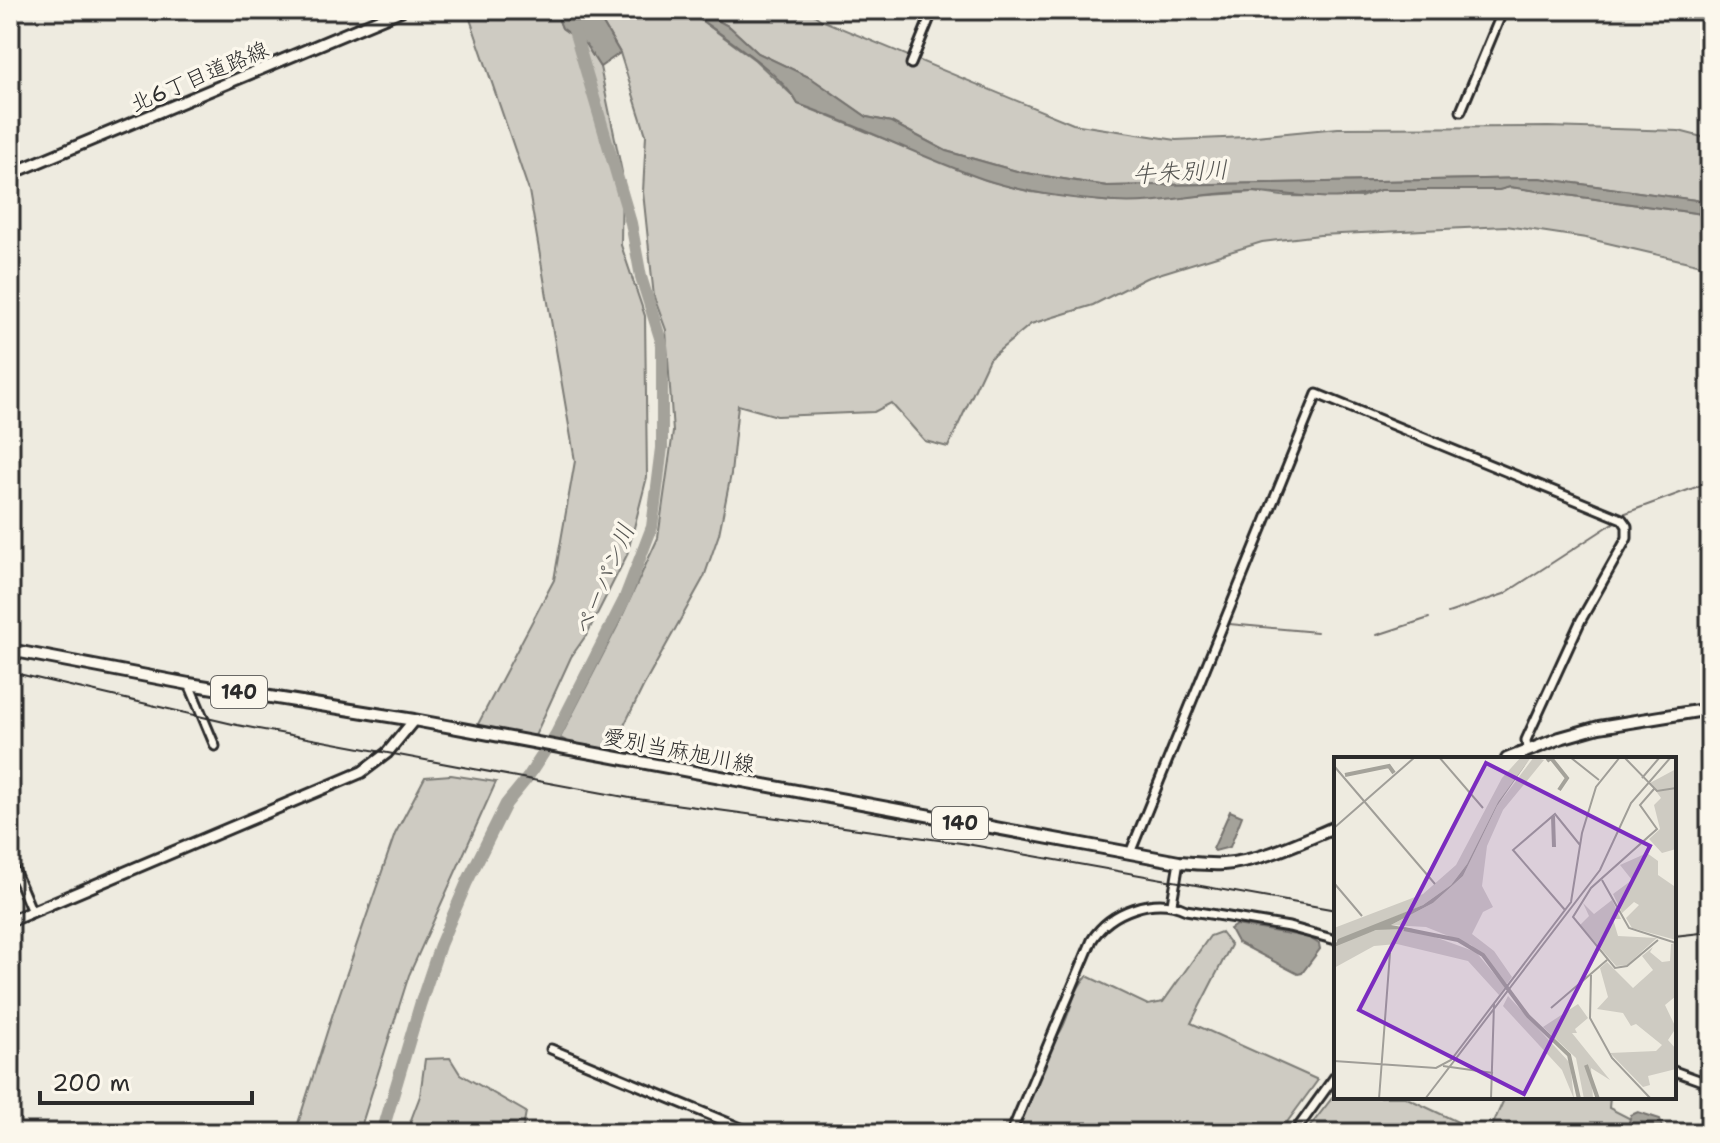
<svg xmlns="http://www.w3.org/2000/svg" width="1720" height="1143" font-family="'Shantell Sans','Klee One',sans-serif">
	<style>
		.green { fill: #cecbc2; stroke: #7c7b76; stroke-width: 2 }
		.water { fill: #a4a29a; stroke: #74726e; stroke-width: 2 }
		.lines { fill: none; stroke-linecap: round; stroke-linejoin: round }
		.stream { stroke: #74726e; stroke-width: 2 }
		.river { stroke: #a4a29a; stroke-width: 12 }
		.street-casing { stroke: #2b2b2b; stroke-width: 13 }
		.secondary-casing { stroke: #2b2b2b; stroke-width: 15 }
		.primary-casing { stroke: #2b2b2b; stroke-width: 16 }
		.street { stroke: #fbf7ec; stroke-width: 7 }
		.secondary { stroke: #fbf7ec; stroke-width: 9 }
		.primary { stroke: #fbf7ec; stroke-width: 10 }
		.rail { stroke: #2b2b2b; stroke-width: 2 }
		.labels { text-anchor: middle; stroke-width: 7; stroke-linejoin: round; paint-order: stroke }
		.shield { fill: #fbf7ec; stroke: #696865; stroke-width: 2 }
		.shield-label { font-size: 20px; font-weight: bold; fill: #2b2b2b }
		.street-label { font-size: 22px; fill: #2b2b2b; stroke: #fbf7ec }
		.water-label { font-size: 24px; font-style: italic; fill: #555552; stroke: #fbf7ec }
		.inset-river { fill: none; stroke: #a4a29a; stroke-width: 4 }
		.inset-road { fill: none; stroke: #a09e98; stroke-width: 2 }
		.view { fill: #7b2cbf; fill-opacity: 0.15; stroke: #7b2cbf; stroke-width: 4 }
		.inset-edge { fill: none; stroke: #2b2b2b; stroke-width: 4 }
	</style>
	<rect width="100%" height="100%" fill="#eeebe0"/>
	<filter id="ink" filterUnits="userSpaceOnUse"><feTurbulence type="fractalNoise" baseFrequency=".0125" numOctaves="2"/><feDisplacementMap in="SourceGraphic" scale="16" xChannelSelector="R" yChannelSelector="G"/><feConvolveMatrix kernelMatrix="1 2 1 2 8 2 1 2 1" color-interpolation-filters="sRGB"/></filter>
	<g filter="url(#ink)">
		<g class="green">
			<path d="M467,10H555L562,28L586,45L600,67L622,172L621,245L645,316L647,477L627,555L587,634L571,657L535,736L477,726L554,580L575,461L529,191Z"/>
			<path d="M595,10H687L755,60L793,96L798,104L986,180L1031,192L1112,202L1254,192L1282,196L1361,197L1380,190H1498L1510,187L1710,215V267L1586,238L1506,226L1320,235L1262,242L1146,278L1093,305L1031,324L989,359L948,447L925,441L891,403L874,412L777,416L738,405L731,474L719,534L704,577L643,687L612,750L570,743L560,738L619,623L658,538L673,432L666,330L654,297L643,192L646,135L620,53Z"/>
			<path d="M705,10H808L821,20L1073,124L1176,140L1246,137L1338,128L1549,127L1679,131L1710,139V202L1539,178L1107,186L1020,172L946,151L891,122L867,117L811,78L758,53L730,27L713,18Z"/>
			<path d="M451,775L496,782L409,975L359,1133H295L333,1013L395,834L425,777Z"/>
			<path d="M1221,932L1231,945L1191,1023L1318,1080L1279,1133H1017L1053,1041C1071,1023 1069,994 1087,976L1148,1005L1163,1002L1210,936Z"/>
			<path d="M450,1058L460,1074L526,1112L522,1133H406L420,1096L425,1059Z"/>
			<path d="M1336,1093V1097H1405L1481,1133H1305Z"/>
			<path d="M1505,1097H1610L1609,1108L1658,1133H1489Z"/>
		</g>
		<g class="water">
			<path d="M555,10H595L620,53L600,67L586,45L562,28Z"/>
			<path d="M687,10H705L713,18L730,27L758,53L811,78L867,117L891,122L946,151L1020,172L1107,186L1539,178L1710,202V215L1510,187L1499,190H1380C1340,205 1295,193 1254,192C1207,191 1161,205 1115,202C1071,199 1025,193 983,179C920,157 861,126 798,104C778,69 719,34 687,10Z"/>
			<path d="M1230,811L1242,816L1230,847L1215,851L1213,849Z"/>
			<path d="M1236,925L1308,937L1319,944L1320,949L1302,973L1298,974L1237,942L1230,929Z"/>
			<path d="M1638,1112L1660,1119L1664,1131C1653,1135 1634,1134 1629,1122L1631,1115Z"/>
		</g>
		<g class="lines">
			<g class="stream">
				<path d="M1623,514L1710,482"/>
				<path d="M1448,613L1504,594L1615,522"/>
				<path d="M1229,624L1317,632"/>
				<path d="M1377,635L1429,618"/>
			</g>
			<path class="river" d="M382,1133L420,1005L440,945L467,882L506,804L528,777L556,734L624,600L652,527L662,448V344L641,277L631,223L568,10"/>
			<defs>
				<g id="street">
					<path d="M911,64L933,10"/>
					<path d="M1461,111L1503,10"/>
					<path d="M189,684L215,746"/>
					<path d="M1130,853L1317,394L1622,519L1627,526V538L1581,620L1526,740L1527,751"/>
					<path d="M10,860L32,912"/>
					<path d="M1172,903L1179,862"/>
					<path d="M551,1049L753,1133"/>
					<path d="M1674,1071L1710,1084"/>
					<path d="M1011,1133L1092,940C1110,911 1155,895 1186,910L1289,927L1336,940"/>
					<path d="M1294,1133L1336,1075"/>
				</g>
				<g id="secondary">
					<path d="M10,174L402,10"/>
					<path d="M10,921L362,772L387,753L414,720"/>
				</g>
				<g id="primary">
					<path d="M10,650L189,684L414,720L1179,862C1193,863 1209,865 1223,864C1262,861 1300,842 1336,827"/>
					<path d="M1507,759L1560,738L1599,727L1710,709"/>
				</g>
			</defs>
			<use href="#street" class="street-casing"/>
			<use href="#secondary" class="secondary-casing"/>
			<use href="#primary" class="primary-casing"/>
			<use href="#street" class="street"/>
			<use href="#secondary" class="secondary"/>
			<use href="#primary" class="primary"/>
			<g class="rail">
				<path d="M10,672L237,725L630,798L961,843L1336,910"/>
				<path d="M1674,936L1710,932"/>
			</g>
		</g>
	</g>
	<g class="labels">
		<g class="shield">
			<rect x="211" y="676" width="56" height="32" rx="6"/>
			<rect x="932" y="807" width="56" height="32" rx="6"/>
		</g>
		<g class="shield-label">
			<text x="239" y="699">140</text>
			<text x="960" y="830">140</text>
		</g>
		<g class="street-label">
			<text transform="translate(199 76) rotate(-23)" y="8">北6丁目道路線</text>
			<text transform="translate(679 750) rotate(11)" y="8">愛別当麻旭川線</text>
		</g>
		<g class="water-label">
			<text transform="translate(1180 172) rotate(-3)" y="8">牛朱別川</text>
			<text transform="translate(604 580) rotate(-67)" y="8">ペーパン川</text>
		</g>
	</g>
	<g transform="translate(1334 757)">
		<rect width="342" height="342" fill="#eeebe0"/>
		<path d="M187,0H197L164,45L133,107L117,128L89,148L0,185V171L89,137L122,108L168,21ZM200,0L210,3L169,53L153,89L148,129L159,150L149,155L138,177L160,194L178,220L173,227L137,188L92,170L57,168L99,146L129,119L163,49ZM342,12V92L328,96L315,82L326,72L320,48L327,41L316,26ZM313,96L324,104V118L340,129L342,183L298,171L292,161L305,148L300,145L288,156L279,137L298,123L286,108ZM278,143L287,162H279L284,179L323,181L293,208L282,209L246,168L255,159L249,146L260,157ZM79,172L142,195L171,230L165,238L134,204L63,187L40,189L0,211V190L7,185L42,173ZM342,186V239L331,248L342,271L334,283L342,292V312L314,319L316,328L309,330L276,296L322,294L328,288L302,267L297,269L289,256L263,252L274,240L266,211L273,205L299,231L319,213L308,199L319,190L316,195L328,205L336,204L337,187ZM174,239L236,306L240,342L228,313L169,249ZM244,247L254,261L241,272L243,276H238L276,323L257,311L259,342H250L242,301L209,270Z" fill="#cecbc2"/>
		<path d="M197,0L163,49L129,119L99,146L57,168L79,172L42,173L0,190L4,182L89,148L117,128L133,107L164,45Z" fill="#a4a29a"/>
		<path class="inset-river" d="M213,4L217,1L233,21L225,33M11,18L55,9L60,16M219,59L220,90M70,172L124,183L149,198L194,259L235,298L245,342M252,308L264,342"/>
		<path class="inset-road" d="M105,0L149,51M236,0L265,23M290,0L323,34L342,31M0,9L101,127M308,21L326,0M320,32L306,48L323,72L257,131L239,160L281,211L293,209L324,183M0,71L81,0M268,123L295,171L342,186M0,126L28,159M231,153L179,93L221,57L246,88M257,218L256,261L278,301L317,342M217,251L273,203M0,304L102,311L117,303L237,145L248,76L262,30L286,0M109,309L159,316M45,342L56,196M91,342L266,113L297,46L337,0M157,342L160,247"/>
		<path class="view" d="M152,6L316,89L190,337L25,253Z"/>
		<rect width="342" height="342" class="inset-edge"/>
	</g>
	<rect width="1720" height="1143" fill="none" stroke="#fbf7ec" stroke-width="40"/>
	<rect x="20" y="20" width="1680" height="1103" fill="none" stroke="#2b2b2b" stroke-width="3" filter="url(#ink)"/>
	<path d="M40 1091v12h212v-12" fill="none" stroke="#2b2b2b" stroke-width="4"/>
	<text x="52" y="1091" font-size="24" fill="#2b2b2b" stroke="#fbf7ec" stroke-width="6" paint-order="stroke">200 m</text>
</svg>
